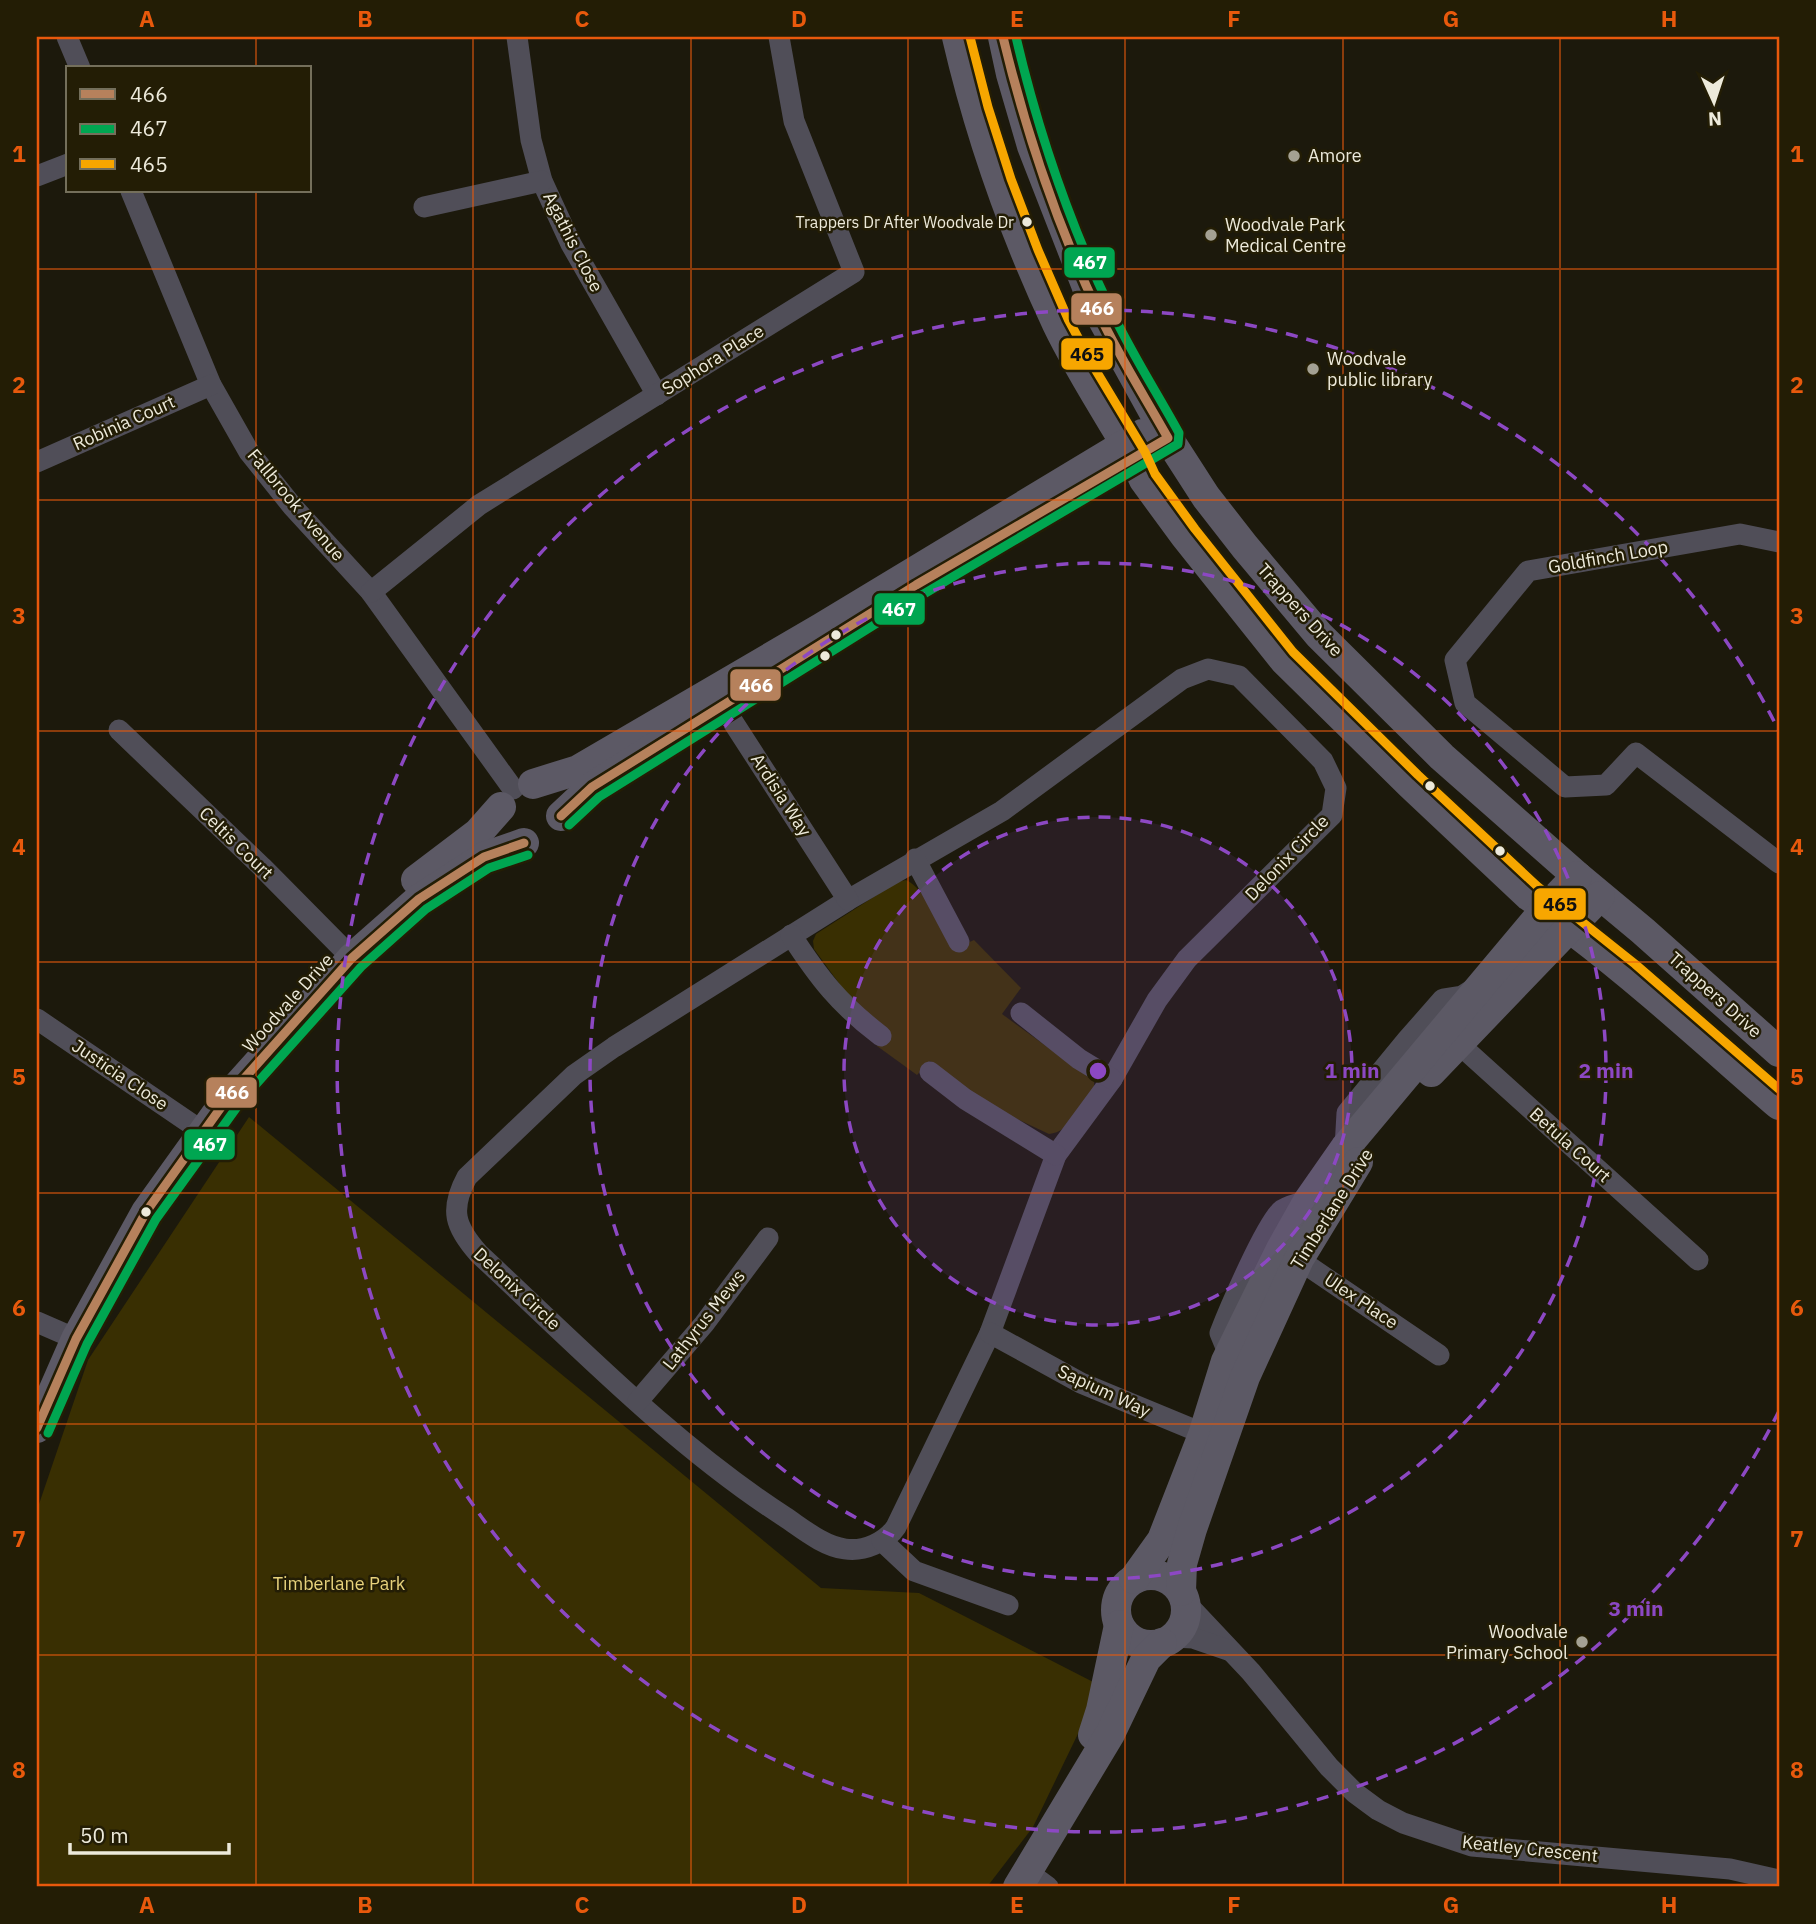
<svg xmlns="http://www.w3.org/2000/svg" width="1816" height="1924" font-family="'IBM Plex Sans',sans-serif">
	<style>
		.green { fill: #392f02 }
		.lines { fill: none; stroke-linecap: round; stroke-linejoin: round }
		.street { stroke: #504e58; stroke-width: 21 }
		.secondary { stroke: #5c5965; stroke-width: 30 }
		.bus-1-casing { stroke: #231d05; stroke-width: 14 }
		.bus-2-casing { stroke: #231d05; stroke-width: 14 }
		.bus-3-casing { stroke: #231d05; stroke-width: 14 }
		.bus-1 { stroke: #b6815c; stroke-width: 9 }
		.bus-2 { stroke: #00a651; stroke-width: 9 }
		.bus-3 { stroke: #f7a600; stroke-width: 9 }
		.grid { fill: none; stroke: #e8590c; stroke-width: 2; stroke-opacity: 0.55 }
		.ring { fill: none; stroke: #8c48c3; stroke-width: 3.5; stroke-dasharray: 12 9 }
		.poi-dot { fill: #a4a193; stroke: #231d05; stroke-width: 2.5 }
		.bus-dot { fill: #edeadb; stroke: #231d05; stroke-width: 2.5 }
		.labels { text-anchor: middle; stroke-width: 5; stroke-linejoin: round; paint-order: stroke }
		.bus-label { font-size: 16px; fill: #edeadb; stroke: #231d05; text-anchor: end }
		.poi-label { font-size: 18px; fill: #edeadb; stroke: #231d05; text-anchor: start }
		.street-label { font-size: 18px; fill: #edeadb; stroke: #231d05 }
		.park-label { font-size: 18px; fill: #e7d27c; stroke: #231d05 }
		.centre { fill: #8c48c3; stroke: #231d05; stroke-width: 3.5 }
		.ring-label { font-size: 21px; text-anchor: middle; font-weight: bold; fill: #8c48c3; stroke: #231d05; stroke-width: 5; stroke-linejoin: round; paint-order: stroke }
		.line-badge { stroke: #231d05; stroke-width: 2.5 }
		.badge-label { font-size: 19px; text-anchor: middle; font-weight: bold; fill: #fff }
		.pale-badge-label { font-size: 19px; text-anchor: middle; font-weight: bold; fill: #111 }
		.neatline { fill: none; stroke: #e8590c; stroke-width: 2.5 }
		.grid-label { font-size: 23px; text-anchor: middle; font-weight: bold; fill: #e8590c }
	</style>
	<rect width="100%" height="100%" fill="#1c190c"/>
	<g class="green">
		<path d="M906,880C926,889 943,929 954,949L974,940L1021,988L1002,1014L1094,1081V1088C1082,1105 1071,1132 1049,1134L983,1103L930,1061L917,1075L877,1046L887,1033L849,997L814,949L813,941L816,934L897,882Z"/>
		<path d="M249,1117L821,1588L919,1593L1101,1686L1033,1827L987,1887H37V1510L88,1360Z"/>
	</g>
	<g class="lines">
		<g class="street">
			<path d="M67,37L80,68"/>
			<path d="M517,37L531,140L542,181L571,244L657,395"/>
			<path d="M37,176L68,164"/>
			<path d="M131,191L211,385L249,452L293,507L371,592L513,789"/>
			<path d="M424,207L542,181"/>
			<path d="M37,462L211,385"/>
			<path d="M1779,542L1740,534L1528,571L1455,660L1465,703L1565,787L1606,785L1636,753L1779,863"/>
			<path d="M371,592L479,505L854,272L794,121L779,37"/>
			<path d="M1208,669L1239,676L1323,761L1336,788L1332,815L1187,959L1157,1000L1112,1079L1056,1155L990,1333L896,1527C886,1542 864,1552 845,1549C823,1546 803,1529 785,1517C672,1444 577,1345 479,1254C455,1227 449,1210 467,1177L574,1075L614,1047L848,900L1002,811L1182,679Z"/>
			<path d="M713,691L848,900"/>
			<path d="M119,730L262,867L352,958"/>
			<path d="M915,859L959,942"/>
			<path d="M791,935C819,978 839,1004 881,1036"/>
			<path d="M1021,1013L1079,1059L1112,1079"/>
			<path d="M37,1019L203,1132"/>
			<path d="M1450,1036L1698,1260"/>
			<path d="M930,1072L965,1099L1056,1155"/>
			<path d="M1345,1148L1347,1113L1407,1040L1443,999L1462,996L1476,987"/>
			<path d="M1289,1253L1439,1355"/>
			<path d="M37,1322L76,1339"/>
			<path d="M990,1333L1081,1383L1214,1438"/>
			<path d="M1226,1361L1227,1350L1220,1333C1228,1312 1267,1221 1282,1210C1290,1205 1299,1203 1308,1201"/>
			<path d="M638,1401L704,1324L768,1238"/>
			<path d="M882,1541L914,1571L1008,1605"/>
			<path d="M1186,1603L1251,1672L1329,1767L1355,1793L1378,1810L1403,1823L1472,1846L1730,1869L1779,1880"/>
			<path d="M1173,1637L1193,1638L1228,1650"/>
			<path d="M1029,1873L1048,1887"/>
		</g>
		<g class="secondary">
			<path d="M957,37C980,136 1014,232 1057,324C1079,370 1108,414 1134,458L1144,480L1185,536L1284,660L1410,784L1529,896C1546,907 1559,920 1575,932C1646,986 1712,1047 1779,1105"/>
			<path d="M1003,37L1011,74L1032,146L1092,300L1168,438L1206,497L1245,547L1319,635L1442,757L1577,876L1643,931L1779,1052"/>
			<path d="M533,784L578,770L821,628L1142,434"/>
			<path d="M561,816L592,787L655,747"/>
			<path d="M416,880L478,833L501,807"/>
			<path d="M1431,1072L1600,896"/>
			<path d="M37,1428L76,1339L146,1212L232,1092L352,958L419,899L484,857L524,843"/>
			<circle cx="1151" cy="1610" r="35"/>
			<path d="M1134,1579L1162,1540L1203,1435L1226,1361L1281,1249L1308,1201L1345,1148L1547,907L1577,876"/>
			<path d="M1181,1591L1182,1564L1192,1529L1245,1377L1299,1259L1358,1162"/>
			<path d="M1093,1735L1101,1710L1119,1625"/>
			<path d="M1018,1887L1110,1734L1146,1659L1162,1643"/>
		</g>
		<defs>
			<g id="bus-1">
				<path d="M561,816L592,787L916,585L1168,438C1145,397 1120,358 1100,316C1058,227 1026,133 1003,37"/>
				<path d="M37,1428L76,1339L146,1212L232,1092L352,958L419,899L484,857L524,843"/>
			</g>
			<g id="bus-2">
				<path d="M569,825L599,797L922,595L1178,444L1179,433C1157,393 1132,354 1112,312C1070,225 1038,131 1016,37"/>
				<path d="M48,1433L87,1344L156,1219L242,1100L361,967L426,909L489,868L528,855"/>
			</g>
			<path id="bus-3" d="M970,37L988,107L1011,179L1038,250L1068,319L1095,369L1145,452L1155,474L1195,529L1293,652L1418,775L1537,886L1635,964L1779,1089"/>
		</defs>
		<use href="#bus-1" class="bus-1-casing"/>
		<use href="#bus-2" class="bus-2-casing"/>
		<use href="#bus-3" class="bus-3-casing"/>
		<use href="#bus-1" class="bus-1"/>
		<use href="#bus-2" class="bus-2"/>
		<use href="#bus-3" class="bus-3"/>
	</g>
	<path class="grid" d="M256,37V68M473,37V1887M691,37V1887M908,37V1887M1125,37V1887M1343,37V1887M1560,37V1887M256,191V1887M37,269H1779M37,500H1779M37,731H1779M37,962H1779M37,1193H1779M37,1424H1779M37,1655H1779"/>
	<circle cx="1098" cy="1071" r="254" fill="#8c48c3" fill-opacity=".12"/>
	<g class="ring">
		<circle cx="1098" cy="1071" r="254"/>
		<circle cx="1098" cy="1071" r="508"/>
		<path d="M1779 1411A761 761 0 1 1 1779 731"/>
	</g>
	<g class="poi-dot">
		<circle cx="1294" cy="156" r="7"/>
		<circle cx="1211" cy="235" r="7"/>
		<circle cx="1313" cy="369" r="7"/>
		<circle cx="1582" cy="1642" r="7"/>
	</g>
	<g class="bus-dot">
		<circle cx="1027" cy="222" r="6"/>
		<circle cx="836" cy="635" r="6"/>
		<circle cx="825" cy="656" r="6"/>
		<circle cx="1430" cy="786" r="6"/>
		<circle cx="1500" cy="851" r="6"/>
		<circle cx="146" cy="1212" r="6"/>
	</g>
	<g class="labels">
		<g class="bus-label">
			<text x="1014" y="228">Trappers Dr After Woodvale Dr</text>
		</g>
		<g class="poi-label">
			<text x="1308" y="162">Amore</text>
			<text x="1225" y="231">Woodvale Park<tspan x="1225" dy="21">Medical Centre</tspan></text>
			<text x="1327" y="365">Woodvale<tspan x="1327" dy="21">public library</tspan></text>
			<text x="1568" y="1638" text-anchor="end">Woodvale<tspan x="1568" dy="21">Primary School</tspan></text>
		</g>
		<g class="street-label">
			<text transform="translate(573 242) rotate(63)" y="6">Agathis Close</text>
			<text transform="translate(713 360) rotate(-32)" y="6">Sophora Place</text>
			<text transform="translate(124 423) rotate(-24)" y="6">Robinia Court</text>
			<text transform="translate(296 505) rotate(50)" y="6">Fallbrook Avenue</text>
			<text transform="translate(1608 557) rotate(-10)" y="6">Goldfinch Loop</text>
			<text transform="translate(1300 610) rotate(48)" y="6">Trappers Drive</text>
			<text transform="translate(781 795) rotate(57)" y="6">Ardisia Way</text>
			<text transform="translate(236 843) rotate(44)" y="6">Celtis Court</text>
			<text transform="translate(1287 858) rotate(-46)" y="6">Delonix Circle</text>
			<text transform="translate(1715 995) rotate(42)" y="6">Trappers Drive</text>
			<text transform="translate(288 1003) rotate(-48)" y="6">Woodvale Drive</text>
			<text transform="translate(120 1075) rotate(34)" y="6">Justicia Close</text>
			<text transform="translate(1570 1145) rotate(42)" y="6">Betula Court</text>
			<text transform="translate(1332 1209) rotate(-58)" y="6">Timberlane Drive</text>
			<text transform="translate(517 1289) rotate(43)" y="6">Delonix Circle</text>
			<text transform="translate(1361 1301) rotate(34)" y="6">Ulex Place</text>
			<text transform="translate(704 1320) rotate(-52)" y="6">Lathyrus Mews</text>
			<text transform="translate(1104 1391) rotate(25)" y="6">Sapium Way</text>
			<text transform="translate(1530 1849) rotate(6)" y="6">Keatley Crescent</text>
		</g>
		<g class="park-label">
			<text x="339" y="1590">Timberlane Park</text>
		</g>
	</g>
	<circle cx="1098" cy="1071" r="10" class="centre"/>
	<g class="ring-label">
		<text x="1352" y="1078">1 min</text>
		<text x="1606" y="1078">2 min</text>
		<text x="1636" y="1616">3 min</text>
	</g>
	<g class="line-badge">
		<rect x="1063" y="246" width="53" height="33" rx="7" fill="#00a651"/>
		<rect x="1070" y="292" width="53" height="34" rx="7" fill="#b6815c"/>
		<rect x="1060" y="337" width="54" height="34" rx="7" fill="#f7a600"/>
		<rect x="873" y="592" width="53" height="34" rx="7" fill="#00a651"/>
		<rect x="729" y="668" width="53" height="34" rx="7" fill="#b6815c"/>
		<rect x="1533" y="887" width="54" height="34" rx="7" fill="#f7a600"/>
		<rect x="205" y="1076" width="53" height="33" rx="7" fill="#b6815c"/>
		<rect x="183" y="1128" width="53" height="33" rx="7" fill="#00a651"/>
	</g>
	<g class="badge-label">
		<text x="1090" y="269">467</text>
		<text x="1097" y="315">466</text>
		<text x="899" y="616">467</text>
		<text x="756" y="692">466</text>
		<text x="232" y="1099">466</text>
		<text x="210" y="1151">467</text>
	</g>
	<g class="pale-badge-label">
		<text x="1087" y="361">465</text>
		<text x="1560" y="911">465</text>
	</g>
	<rect width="1816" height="1924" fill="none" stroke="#231d05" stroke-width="77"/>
	<rect x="66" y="66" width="245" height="126" fill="#231d05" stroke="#746f5b" stroke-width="2"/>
	<rect x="80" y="89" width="35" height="10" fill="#b6815c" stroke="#746f5b" stroke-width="2"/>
	<text x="130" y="102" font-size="21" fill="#edeadb">466</text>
	<rect x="80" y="124" width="35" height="10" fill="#00a651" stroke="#746f5b" stroke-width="2"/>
	<text x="130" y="136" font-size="21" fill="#edeadb">467</text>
	<rect x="80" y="159" width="35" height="10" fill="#f7a600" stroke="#746f5b" stroke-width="2"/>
	<text x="130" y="172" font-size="21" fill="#edeadb">465</text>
	<g transform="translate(1714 102) rotate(177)" stroke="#231d05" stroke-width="5" paint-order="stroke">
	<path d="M0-5L12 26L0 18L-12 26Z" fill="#edeadb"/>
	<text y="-10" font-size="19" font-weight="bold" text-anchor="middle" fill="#edeadb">N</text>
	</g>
	<path d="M70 1843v10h159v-10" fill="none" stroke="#edeadb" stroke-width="3.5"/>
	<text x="80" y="1843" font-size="21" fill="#edeadb" stroke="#231d05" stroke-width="5" paint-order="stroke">50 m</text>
	<rect x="38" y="38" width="1740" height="1847" class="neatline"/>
	<g class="grid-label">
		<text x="147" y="27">A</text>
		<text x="365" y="27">B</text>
		<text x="582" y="27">C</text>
		<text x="799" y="27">D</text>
		<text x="1017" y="27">E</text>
		<text x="1234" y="27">F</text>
		<text x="1451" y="27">G</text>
		<text x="1669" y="27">H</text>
		<text x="19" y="162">1</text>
		<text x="1797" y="162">1</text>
		<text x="19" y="393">2</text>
		<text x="1797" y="393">2</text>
		<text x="19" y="624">3</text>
		<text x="1797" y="624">3</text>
		<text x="19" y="855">4</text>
		<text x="1797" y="855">4</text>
		<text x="19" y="1085">5</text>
		<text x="1797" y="1085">5</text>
		<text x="19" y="1316">6</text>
		<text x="1797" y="1316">6</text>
		<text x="19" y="1547">7</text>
		<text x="1797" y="1547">7</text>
		<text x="19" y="1778">8</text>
		<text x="1797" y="1778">8</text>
		<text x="147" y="1913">A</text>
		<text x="365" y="1913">B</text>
		<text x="582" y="1913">C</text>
		<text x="799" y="1913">D</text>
		<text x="1017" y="1913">E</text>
		<text x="1234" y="1913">F</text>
		<text x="1451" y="1913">G</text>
		<text x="1669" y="1913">H</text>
	</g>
</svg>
